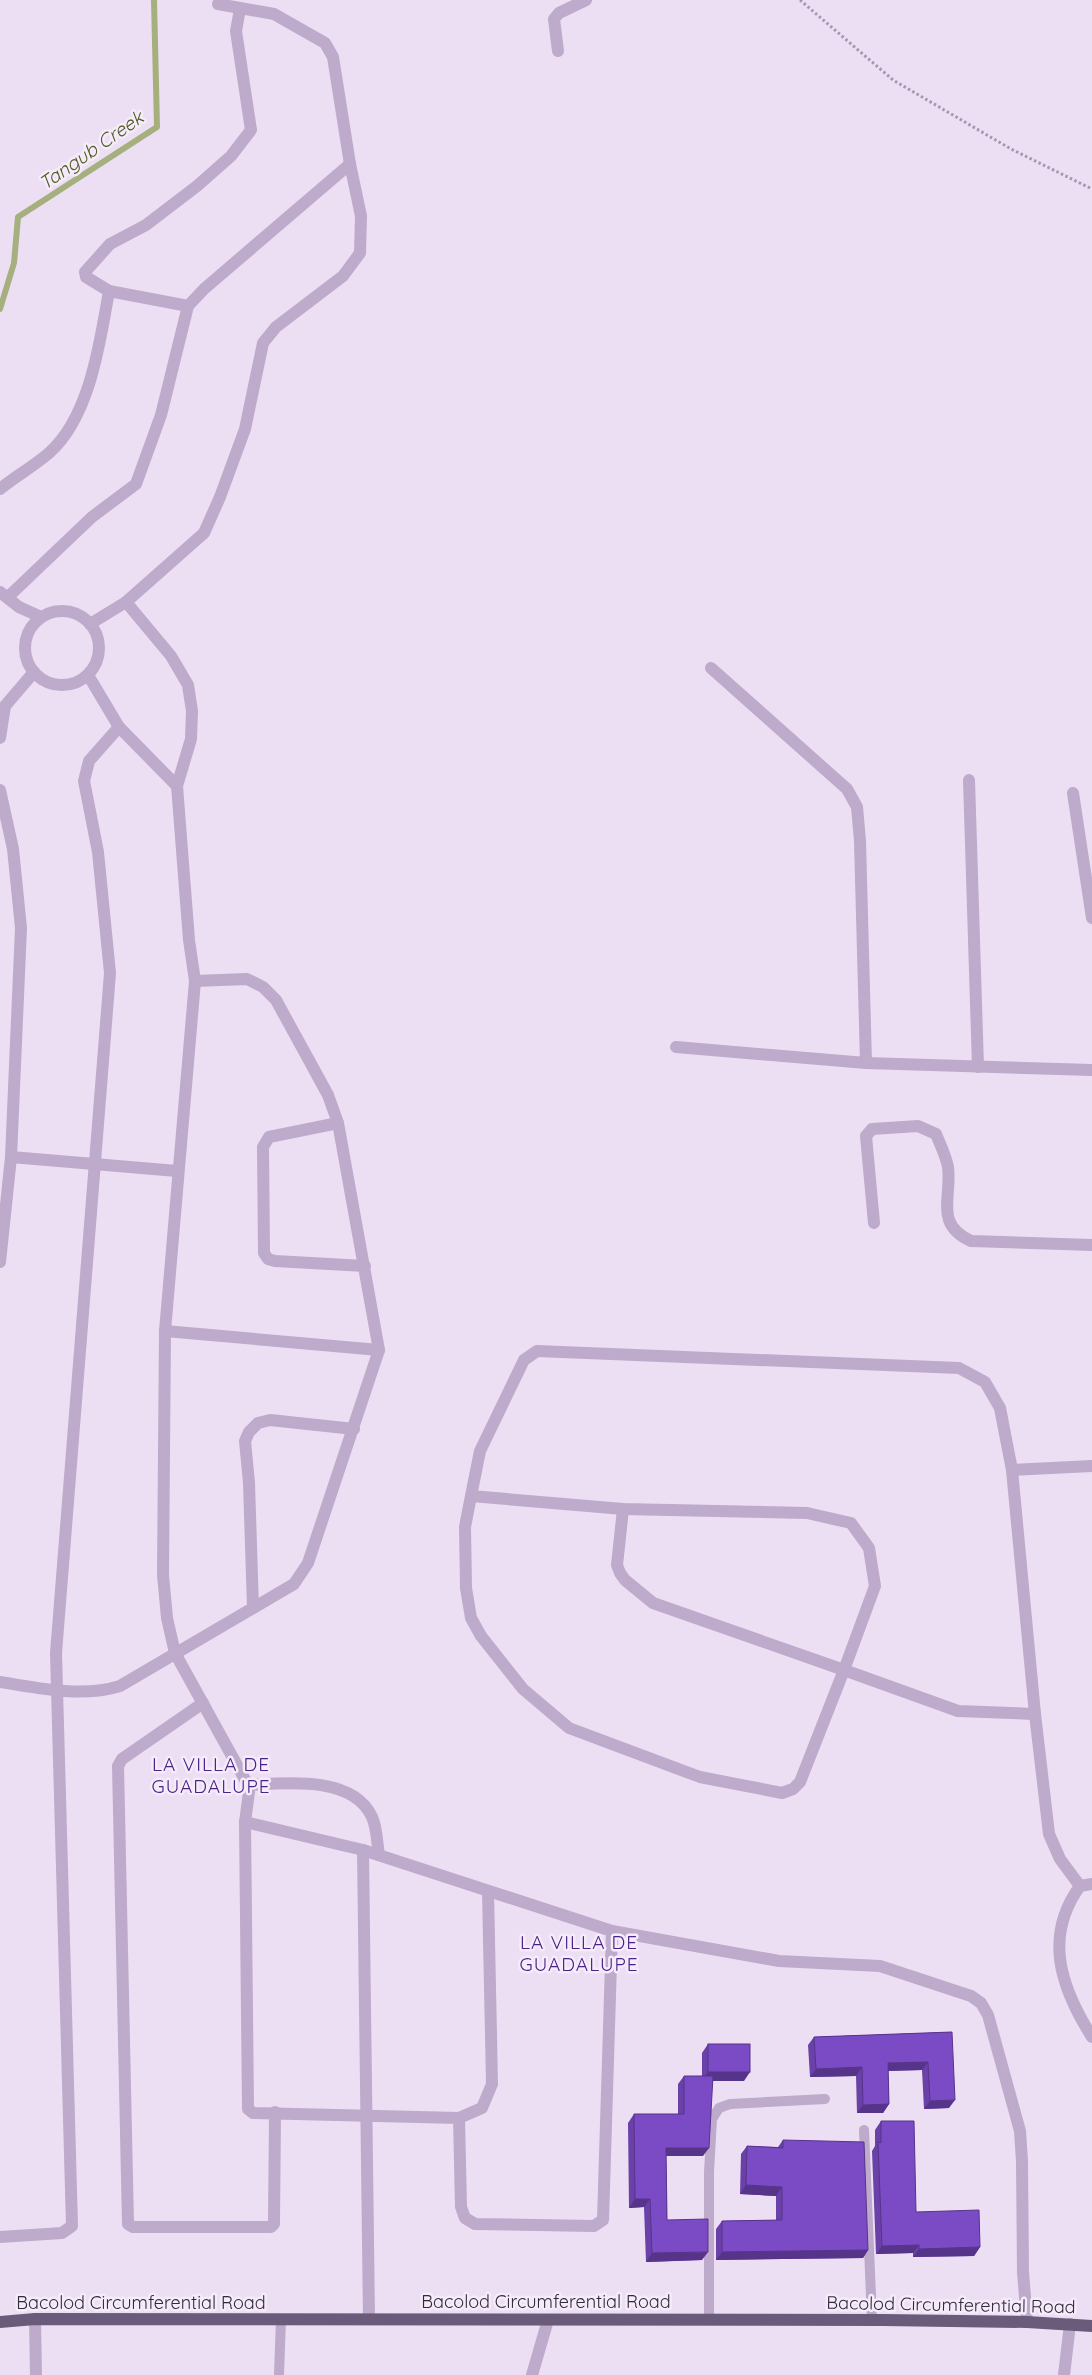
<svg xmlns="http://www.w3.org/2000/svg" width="1092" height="2375" font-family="Quicksand,sans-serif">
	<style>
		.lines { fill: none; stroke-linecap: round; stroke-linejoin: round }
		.stream { stroke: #a6af7e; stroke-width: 6 }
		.path { stroke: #a994b7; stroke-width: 3; stroke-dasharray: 2.5 2.5; stroke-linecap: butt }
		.lane { stroke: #beaacb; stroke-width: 10 }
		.street { stroke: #beaacb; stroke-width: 12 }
		.primary { stroke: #6a5b7a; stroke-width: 12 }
		.wall { fill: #6a40a9 }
		.shaded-wall { fill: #56348a }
		.building { fill: #7b4bc5; stroke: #56348a }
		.labels { text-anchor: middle; stroke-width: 5; stroke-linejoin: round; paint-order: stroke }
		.street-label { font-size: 18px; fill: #312a38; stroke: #f5ebfa }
		.water-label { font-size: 19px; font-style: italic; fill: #4d5a1f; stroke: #f5ebfa }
		.neighbourhood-label { font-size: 19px; letter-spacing: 1px; fill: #4b2387; stroke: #f5ebfa }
	</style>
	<rect width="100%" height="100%" fill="#ecdff3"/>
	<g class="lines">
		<path class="stream" d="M0,309L14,263L18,217L157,127L154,0"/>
		<path class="path" d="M800,0L893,80L1011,149L1092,189"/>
		<g class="lane">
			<path d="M864,2130L872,2320"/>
			<path d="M709,2320V2172L712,2119L719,2108L730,2104L825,2099"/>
			<path d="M279,2375L281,2319"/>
		</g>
		<g class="street">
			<path d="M558,51L554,19L559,13L586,0"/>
			<path d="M109,291L188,306"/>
			<path d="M0,489C16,476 34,466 49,453C90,417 100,342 109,291L86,277L85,272L110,244L146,225L197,186L231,156L251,130L236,31L240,9"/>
			<path d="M0,592L19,607L41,617"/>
			<path d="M8,597L92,517L136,484L161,415L188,306L204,289L350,164"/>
			<path d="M126,602L171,656L188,685L192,711L191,739L177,786L189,940L195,981L165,1331L163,1575L167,1618L175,1653L248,1785L249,1792L245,1822L363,1850"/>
			<circle cx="62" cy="648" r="37"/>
			<path d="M90,624L126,602L204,533L220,497L245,429L263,343L276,327L343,276L360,253L361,216L350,164L333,57L325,43L274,14L218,4"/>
			<path d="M711,668L847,789L857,807L860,841L866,1063"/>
			<path d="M88,675L119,727L177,786"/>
			<path d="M0,738L5,706L34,672"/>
			<path d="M969,780L978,1067"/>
			<path d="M0,790L13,849L21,928L11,1157L0,1262"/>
			<path d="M1073,793L1092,918"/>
			<path d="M676,1047L866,1063L1092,1070"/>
			<path d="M338,1123L269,1137L263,1147L264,1253L268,1259L275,1261L365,1266"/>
			<path d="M11,1157L177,1171"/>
			<path d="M874,1223L866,1136L872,1129L918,1126L936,1134C940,1144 946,1156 948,1167C952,1198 934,1224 971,1241L1092,1245"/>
			<path d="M165,1331L379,1350"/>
			<path d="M537,1351L959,1368L985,1382L1000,1408L1012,1470L1035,1714L958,1711L844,1670L875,1586L869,1548L851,1523L807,1513L623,1509L471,1496L480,1451L524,1360Z"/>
			<path d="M1012,1470L1092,1466"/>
			<path d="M471,1496L465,1527L466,1588L471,1618L481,1636L523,1689L569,1728L700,1777L782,1793L793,1789L800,1782L844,1670L653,1603L625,1580L620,1573L617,1565L623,1509"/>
			<path d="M253,1608L249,1483L245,1441L249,1432L258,1423L270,1420L354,1429"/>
			<path d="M0,1682C39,1688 82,1698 120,1686L294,1584L308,1563L379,1350L338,1123L328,1095L276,1000L263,987L247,979L195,981"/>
			<path d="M203,1703L122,1759L118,1766L128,2224L133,2227H271L274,2224L275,2112"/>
			<path d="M1035,1714L1049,1834L1060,1859L1080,1886"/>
			<path d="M248,1785C285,1783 353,1775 372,1817C377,1827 377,1844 379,1855"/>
			<path d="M245,1822L248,2109L253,2113L459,2118L461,2207L465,2218L475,2224L594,2226L603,2220L612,1931"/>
			<path d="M1092,1884L1080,1886C1043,1937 1061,1988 1092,2037"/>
			<path d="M459,2118L482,2108L492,2084L488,1891"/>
			<path d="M0,2237L62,2233L72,2226L56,1653L110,973L98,852L84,781L89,761L119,727"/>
			<path d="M35,2319L36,2375"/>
			<path d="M369,2319L363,1850L612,1931L779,1961L880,1966L971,1996L981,2003L988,2015L1020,2131L1022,2161L1023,2272L1027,2322"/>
			<path d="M532,2375L548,2320"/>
			<path d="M1064,2375L1070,2324"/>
		</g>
		<path class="primary" d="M0,2322L35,2319L883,2320L1027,2322L1092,2326"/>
	</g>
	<g class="wall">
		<path d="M952,2032L949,2108L924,2109L922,2070L888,2071L889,2104L883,2113H857L856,2076L810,2077L808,2045L814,2037Z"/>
		<path d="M708,2044L744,2081H713L703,2156H666L667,2220L702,2260L646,2262L644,2207L629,2208L628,2123L634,2114H678V2084L684,2076H702V2053Z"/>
		<path d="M881,2121L916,2212L980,2247L974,2256L913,2257V2253L876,2254L872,2151L875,2146V2130Z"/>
		<path d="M783,2140L868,2250L863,2258L716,2260V2229L722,2221L776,2220V2196L740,2194L741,2154L747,2146L778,2147Z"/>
	</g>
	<g class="shaded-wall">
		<path d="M928,2062L922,2070L882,2071L888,2063Z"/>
		<path d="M862,2067L856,2076L810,2077L816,2069Z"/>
		<path d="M708,2072H750L744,2081H702Z"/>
		<path d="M955,2100L949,2108L924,2109L930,2101Z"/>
		<path d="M889,2104L883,2113H857L863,2105Z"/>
		<path d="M666,2148H709L703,2156H660Z"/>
		<path d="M746,2185L782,2187L776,2196L740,2194Z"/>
		<path d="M635,2199H650L644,2207L629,2208Z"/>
		<path d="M919,2245L913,2253L876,2254L882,2246Z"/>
		<path d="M980,2247L974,2256L913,2257L919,2249Z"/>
		<path d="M868,2250L863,2258L716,2260L722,2252Z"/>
		<path d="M708,2252L702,2260L646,2262L652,2253Z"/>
	</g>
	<g class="building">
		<path d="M952,2032L955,2100L930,2101L928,2062L888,2063L889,2104L863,2105L862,2067L816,2069L814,2037Z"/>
		<rect x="708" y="2044" width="42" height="28"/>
		<path d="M684,2076H713L709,2148H666L667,2220L708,2219V2252L652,2253L650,2199H635L634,2114H684Z"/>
		<path d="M881,2121H914L916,2212L979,2210L980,2247L919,2249V2245L882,2246L878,2142L881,2143Z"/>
		<path d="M783,2140L864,2142L868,2250L722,2252V2221L782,2220V2187L746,2185L747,2146L783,2148Z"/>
	</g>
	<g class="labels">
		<g class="street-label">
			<text x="546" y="2308">Bacolod Circumferential Road</text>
			<text x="141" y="2309">Bacolod Circumferential Road</text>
			<text transform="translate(951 2305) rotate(1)" y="6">Bacolod Circumferential Road</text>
		</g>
		<g class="water-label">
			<text transform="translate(91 150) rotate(-35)" y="7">Tangub Creek</text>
		</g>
		<g class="neighbourhood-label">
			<text x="211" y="1771">LA VILLA DE<tspan x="211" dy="22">GUADALUPE</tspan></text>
			<text x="579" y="1949">LA VILLA DE<tspan x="579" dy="22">GUADALUPE</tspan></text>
		</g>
	</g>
</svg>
